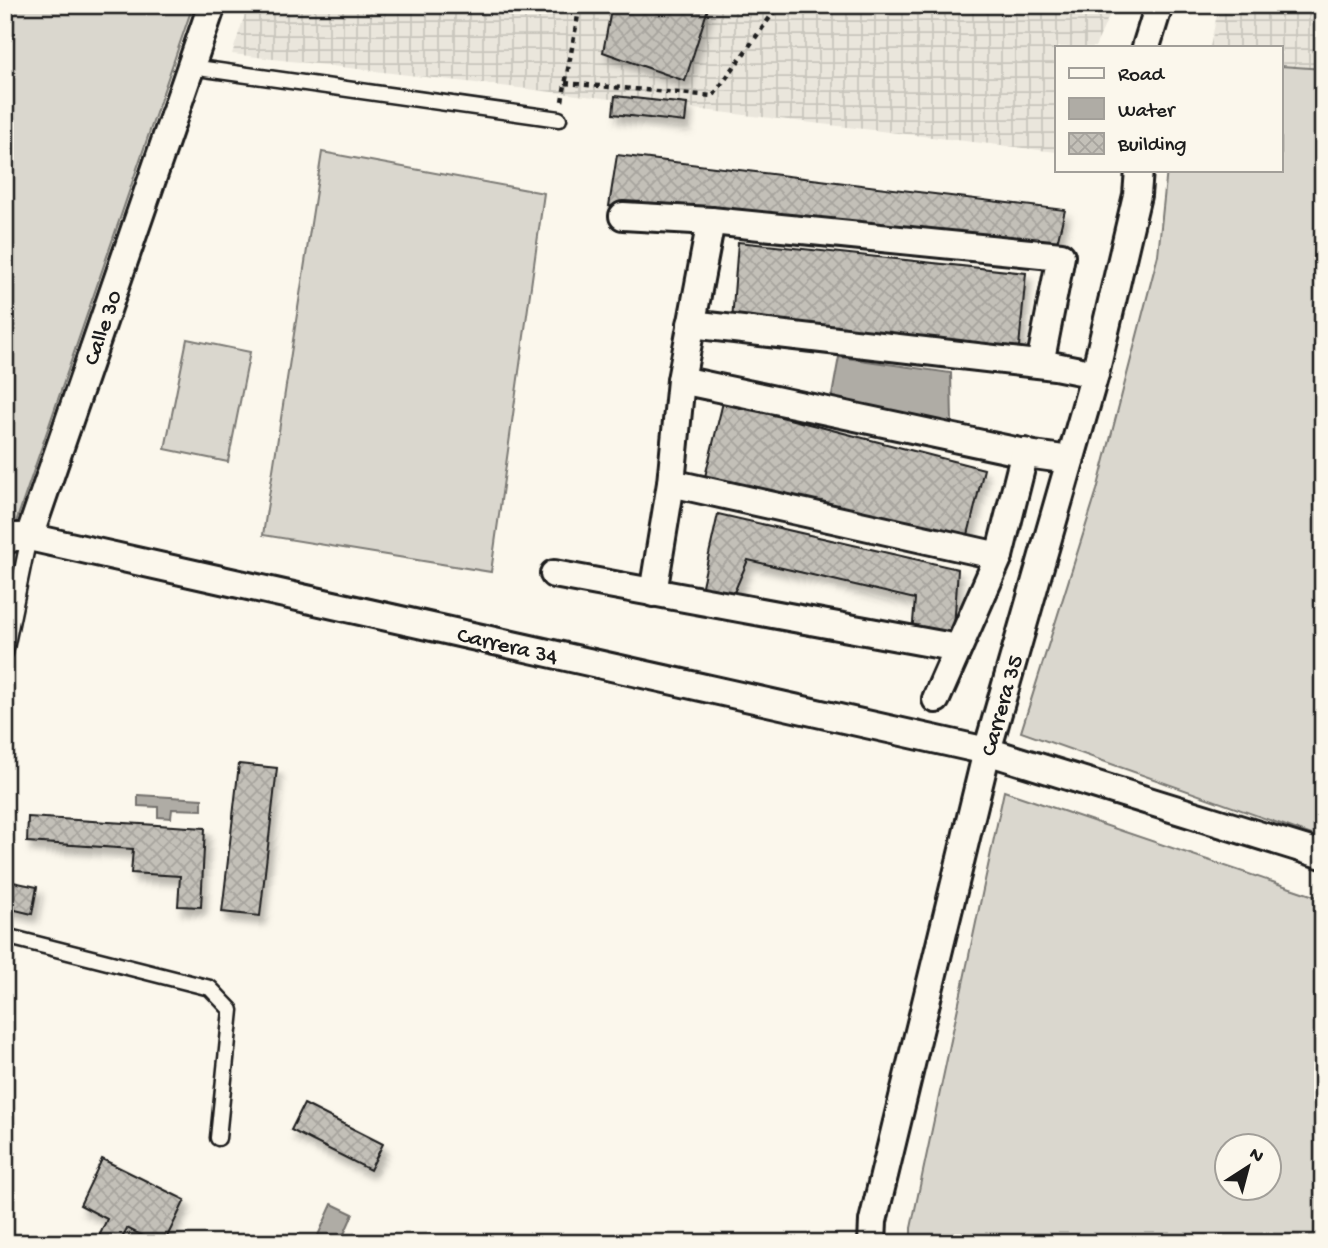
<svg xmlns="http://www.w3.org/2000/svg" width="1328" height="1248" font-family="'Gochi Hand',sans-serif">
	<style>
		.industrial { fill: url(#industrial-grid) }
		.grass { fill: #dad7ce; stroke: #7b7a75; stroke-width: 2; fill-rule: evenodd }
		.water { fill: #afaca5; stroke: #74726e; stroke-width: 2 }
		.building { fill: url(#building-cross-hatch); stroke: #1c1c1c; stroke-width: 2; filter: url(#shadow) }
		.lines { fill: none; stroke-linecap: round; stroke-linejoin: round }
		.lane-casing { stroke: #1c1c1c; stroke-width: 19 }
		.street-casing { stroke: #1c1c1c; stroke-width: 32 }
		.path { stroke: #1c1c1c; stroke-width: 4.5; stroke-dasharray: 5 5; stroke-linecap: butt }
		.lane { stroke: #fbf7ec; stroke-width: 14 }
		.street { stroke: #fbf7ec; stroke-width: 26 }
		.labels { text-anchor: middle; stroke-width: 6; stroke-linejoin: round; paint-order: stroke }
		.street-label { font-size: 23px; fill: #1c1c1c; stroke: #fbf7ec }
	</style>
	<defs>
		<pattern id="industrial-grid" width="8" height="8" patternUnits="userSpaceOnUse" patternTransform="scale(1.75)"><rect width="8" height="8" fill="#eae6dc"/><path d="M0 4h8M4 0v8" fill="none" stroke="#c8c5bc"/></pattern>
		<pattern id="building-cross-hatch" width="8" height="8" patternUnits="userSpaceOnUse" patternTransform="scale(1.75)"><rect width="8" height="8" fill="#c3c0b8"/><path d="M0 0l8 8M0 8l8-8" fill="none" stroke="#a7a49e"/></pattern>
		<filter id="shadow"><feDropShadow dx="4.5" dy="8" stdDeviation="3.5" flood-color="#0004"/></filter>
	</defs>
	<rect width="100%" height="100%" fill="#fbf7ec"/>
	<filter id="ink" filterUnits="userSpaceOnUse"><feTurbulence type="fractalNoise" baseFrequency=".0143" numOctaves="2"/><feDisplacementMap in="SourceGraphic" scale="14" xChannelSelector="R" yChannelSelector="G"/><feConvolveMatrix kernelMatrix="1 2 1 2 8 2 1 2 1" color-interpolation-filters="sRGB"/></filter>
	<g filter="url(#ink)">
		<g class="industrial">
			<path d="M248,5H1114L1095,47H1057V152L232,54Z"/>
			<path d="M1219,5H1323V69L1281,66V47H1210Z"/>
		</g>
		<g class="grass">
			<path d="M5,5H193L14,528H5Z"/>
			<path d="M1281,66L1323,69V839L1021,732L1097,490L1158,255L1167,170H1281Z"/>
			<path d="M322,152L544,193L491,572L263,535Z"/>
			<path d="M187,339L250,352L228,462L165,449Z"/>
			<path d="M1004,791L1323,899V1243H911V1228ZM1268,1146V1188H1226V1146Z"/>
		</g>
		<g class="water">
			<path d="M839,357L951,373L952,423L831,401Z"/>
			<path d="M138,795L202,799V810L172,809L171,818L158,817V807L138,806Z"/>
			<path d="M332,1204L353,1214L340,1243H317L315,1242Z"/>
		</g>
		<g class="building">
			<path d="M612,5H709L685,81L603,52Z"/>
			<path d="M615,96L687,104L685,122L613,114Z"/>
			<path d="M617,155L1065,210L1056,247L609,206Z"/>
			<path d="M738,242L1026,273L1019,347L732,321Z"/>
			<path d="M723,402L984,469L967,539L703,485Z"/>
			<path d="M718,514L958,569L953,643L912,634L915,599L748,560L733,595L701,590Z"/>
			<path d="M239,764L277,768L260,916L222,912Z"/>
			<path d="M28,817L205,828L201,907L178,906L180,876L131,873L133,849L27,842Z"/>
			<path d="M13,882L37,887L32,914L7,908Z"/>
			<path d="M304,1104L383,1144L370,1170L291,1130Z"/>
			<path d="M102,1159L185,1200L164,1243H157L127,1228L120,1243H96L107,1219L80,1205Z"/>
		</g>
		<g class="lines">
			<defs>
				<g id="lane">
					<path d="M191,67L559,119"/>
					<path d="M5,653L29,537"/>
					<path d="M5,936L210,988L231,1010L218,1138"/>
				</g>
				<g id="street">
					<path d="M1146,47L1159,5"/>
					<path d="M623,216L711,221L1061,256L1040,364"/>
					<path d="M691,324L1055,366L1095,374"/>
					<path d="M681,380L1034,455L1070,460"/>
					<path d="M671,483L999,556"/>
					<path d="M29,537L212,5"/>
					<path d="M5,541L13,537H29L987,751L1323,855"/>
					<path d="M554,574L958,648"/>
					<path d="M653,593L671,483L681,380L711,221"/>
					<path d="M936,699L999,556L1025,452"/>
					<path d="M872,1243L873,1221L987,751L1095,374L1137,195L1139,170"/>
				</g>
			</defs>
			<use href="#lane" class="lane-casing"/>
			<use href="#street" class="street-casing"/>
			<g class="path">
				<path d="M565,83L713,96L779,5"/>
				<path d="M562,101L580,5"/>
			</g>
			<use href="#lane" class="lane"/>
			<use href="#street" class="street"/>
		</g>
	</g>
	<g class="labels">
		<g class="street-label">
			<text transform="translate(101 327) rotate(-71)" y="8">Calle 30</text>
			<text transform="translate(508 644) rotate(13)" y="8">Carrera 34</text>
			<text transform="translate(1000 705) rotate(-74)" y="8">Carrera 35</text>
		</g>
	</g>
	<rect width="1328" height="1248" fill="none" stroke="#fbf7ec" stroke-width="28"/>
	<rect x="14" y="14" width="1300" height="1220" fill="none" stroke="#1c1c1c" stroke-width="2.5" filter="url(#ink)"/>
	<rect x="1055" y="46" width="228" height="126" fill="#fbf7ec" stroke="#a29f99" stroke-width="2"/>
	<rect x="1069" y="68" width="35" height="10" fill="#fbf7ec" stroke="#a29f99" stroke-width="2"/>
	<text x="1118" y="80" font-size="21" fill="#1c1c1c">Road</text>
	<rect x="1069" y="98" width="35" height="21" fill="#afaca5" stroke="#a29f99" stroke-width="2"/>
	<text x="1118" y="116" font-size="21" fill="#1c1c1c">Water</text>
	<rect x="1069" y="133" width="35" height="21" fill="url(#building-cross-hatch)" stroke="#a29f99" stroke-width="2"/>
	<text x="1118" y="150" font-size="21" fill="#1c1c1c">Building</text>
	<g transform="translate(1248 1167) rotate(36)"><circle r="33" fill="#fbf7ec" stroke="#a29f99" stroke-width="2"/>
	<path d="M0-5L12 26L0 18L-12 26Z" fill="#1c1c1c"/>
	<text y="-10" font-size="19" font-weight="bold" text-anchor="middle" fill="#1c1c1c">N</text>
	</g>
</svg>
